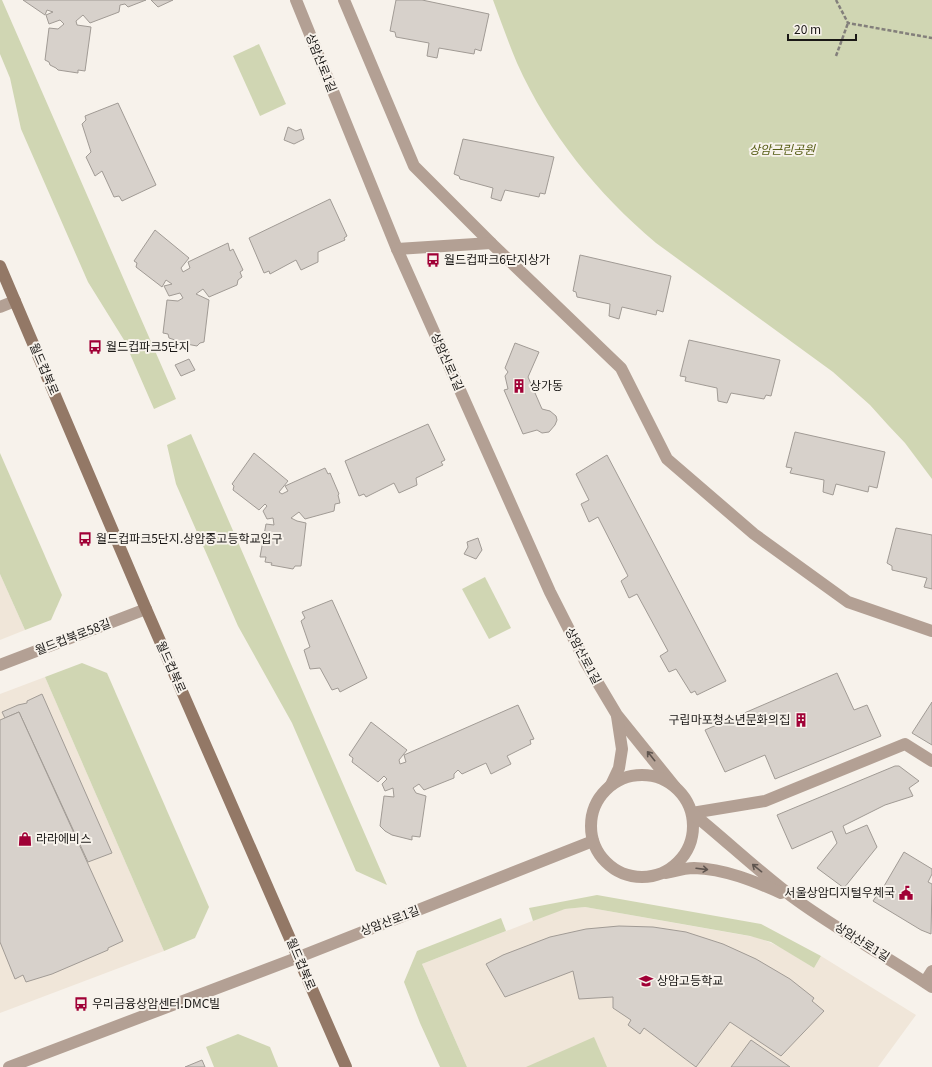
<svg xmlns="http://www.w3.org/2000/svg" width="932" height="1067" font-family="Georgia,'Noto Sans KR',serif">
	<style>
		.built { fill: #f0e6d9 }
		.green { fill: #d0d6b3 }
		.building { fill: #d7d1cb; stroke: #a19b95 }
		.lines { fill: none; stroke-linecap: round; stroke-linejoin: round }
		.path { stroke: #837f7b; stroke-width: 2.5; stroke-dasharray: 4 2; stroke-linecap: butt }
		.lane { stroke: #b3a094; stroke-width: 12 }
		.street { stroke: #b3a094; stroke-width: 12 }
		.secondary { stroke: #937866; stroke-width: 12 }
		.oneway { stroke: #5f554f }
		.labels { text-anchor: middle; stroke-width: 4; stroke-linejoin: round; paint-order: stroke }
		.street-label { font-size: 12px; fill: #1a1816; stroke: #f7f2eb }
		.park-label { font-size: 12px; font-style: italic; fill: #555c14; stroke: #f7f2eb }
		.poi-label { font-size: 12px; fill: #1a1816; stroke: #f7f2eb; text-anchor: start }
	</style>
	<rect width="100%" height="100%" fill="#f7f2eb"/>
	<g class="built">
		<path d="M0,574L25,630L0,640Z"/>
		<path d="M45,677L164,951L0,1013V694Z"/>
		<path d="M585,907L760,938L780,947L814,968L821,956L916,1015L878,1067H467L422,964L555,912L565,909Z"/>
	</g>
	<g class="green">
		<path d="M0,0H2L176,399L154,409L124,340L88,282L21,129L10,78L0,54Z"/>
		<path d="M493,0H932V479L905,443L888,425L870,405L833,372L656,243C597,193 549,134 517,63C508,42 501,21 493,0Z"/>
		<path d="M259,44L286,104L260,116L233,56Z"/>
		<path d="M191,434L387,885L356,871L292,723L238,626L176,484L167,445Z"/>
		<path d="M0,453L62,595L51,620L25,630L0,574Z"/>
		<path d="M485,577L511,628L489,639L462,589Z"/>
		<path d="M82,663L107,673L209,907L195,938L164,951L45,677Z"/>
		<path d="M597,895L761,924L821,956L814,968L771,942L750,936L585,907L565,909L533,921L529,908Z"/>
		<path d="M501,918L506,931L422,964L467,1067H440L420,1023L404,982L417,951Z"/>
		<path d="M238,1034L270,1047L278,1067H214L206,1047Z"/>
		<path d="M594,1037L607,1067H526Z"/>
	</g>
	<g class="building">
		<path d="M23,0H146L128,7L125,4L120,5L119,12L90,23L83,15L76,21L77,25L91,27L85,71L78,70V73L58,70L56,68L50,65L49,62L45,60L49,28L58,29L64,24L60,20L49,24L46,15L53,12L47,10L45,15Z"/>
		<path d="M151,0H173L158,7Z"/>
		<path d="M396,0H422L489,14L481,51L475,49L474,54L439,48L437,58L427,56L429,43L396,37L395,32L390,31Z"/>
		<path d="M118,103L156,185L122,201L119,196L114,197L102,171L95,176L86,157L91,152L82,124L86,120L85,116Z"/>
		<path d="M288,127L296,131L301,129L304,139L294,144L284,140Z"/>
		<path d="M463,139L554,157L545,194L540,193L539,197L505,190L501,201L491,198L493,188L460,179L459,176L454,174Z"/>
		<path d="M330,199L347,236L344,238L345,240L318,252V262L301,270L296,260L270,274L269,271L264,273L249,238Z"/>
		<path d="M155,230L189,258L181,268L183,272L190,268L188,262L228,243L230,251L233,249L243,270L240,272L242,277L238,280L237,285L209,297L203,289L196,294L209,300L204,342L200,343L197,346L176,342L175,340L169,338L168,334L163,333L167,300L178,301L183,298L180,293L169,296L164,286L172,284L166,280L162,287L136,267L137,263L134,261Z"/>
		<path d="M580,255L671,276L663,312L657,310L656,315L622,307L619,319L609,316L610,304L577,297L576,292L573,291Z"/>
		<path d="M689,340L780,360L771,396L766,395L764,399L731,393L727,403L718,401L717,388L685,381L686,377L680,376Z"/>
		<path d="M515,343L539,352L528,377L542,409L550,411L556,416L557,420L555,425L549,432L542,433L537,430L523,434L504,390L508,389L505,376L508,372L505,368Z"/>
		<path d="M189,359L195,370L181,376L175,365Z"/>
		<path d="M428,424L445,460L441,462L443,465L416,478L417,485L399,493L394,483L366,497L364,494L359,496L345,461Z"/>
		<path d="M795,432L885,452L877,488L869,486L868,492L836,484L833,495L823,492L824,480L790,473L792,468L786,467Z"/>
		<path d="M254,453L288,481L279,492L282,494L288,491L285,486L325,468L328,474L330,473L339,494L338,495L340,503L335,504L334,511L305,519L299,512L291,518L297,521L306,523L301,566H295L293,569L271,565L272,563L265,562L266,557H260L266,524L274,525L273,518L267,519L263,511L267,506L265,504L259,510L233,490L234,486L232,484Z"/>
		<path d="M607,455L726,681L697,695L695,691L691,693L676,669L669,672L660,656L668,651L637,594L629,598L621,581L628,576L598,517L589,522L581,504L589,500L576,474Z"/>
		<path d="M896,528L932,535V589L924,587L927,578L892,570V566L887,563Z"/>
		<path d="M478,538L482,550L476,559L464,554L468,547L467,542Z"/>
		<path d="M332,600L367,678L340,692L338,688L332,690L320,668L310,669L304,650L310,647L301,621L305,618L302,612Z"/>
		<path d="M837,673L854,710L867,705L881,736L775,779L765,755L725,772L705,730Z"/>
		<path d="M42,694L112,853L88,862L19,712L5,718L2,712L18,705L27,703V701Z"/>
		<path d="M932,702V745L912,733Z"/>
		<path d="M518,705L534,739L530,740L531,744L507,756L511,764L491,774L486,763L462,774L458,770L454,774V778L424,790L419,784L413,788L416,793L426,796L420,837L412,836V840L392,835L385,831L380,826L384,796L394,797L393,788L385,791L382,784L387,779L384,776L378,782L352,762L353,758L349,755L371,722L407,750L399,760L400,764L406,762L404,755Z"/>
		<path d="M19,712L123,941L108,948V950L52,974L26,982L23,975L15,979L0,942V720Z"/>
		<path d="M895,766H899L919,781L909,788L913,796L885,805L843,826L846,834L867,825L877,847L844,888L817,868L837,843L832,831L792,849L777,815Z"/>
		<path d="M904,852L932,869V874L928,882L932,884L931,934L921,930L873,901L879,892L880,893Z"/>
		<path d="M619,926L653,927L686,932L723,944L756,959L790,979L814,998L812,1001L824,1011L781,1056L730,1022L696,1067L644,1028L640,1034L628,1025L631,1020L613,1008V997L579,999L573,971L505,997L486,964L503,955L550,937L586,929Z"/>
		<path d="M751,1040L790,1067H731Z"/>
		<path d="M202,1060L205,1067H185Z"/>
	</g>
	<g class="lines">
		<g class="path">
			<path d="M836,0L848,23L932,38"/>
			<path d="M836,56L848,23"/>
		</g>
		<g class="lane">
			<path d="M692,813L765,801L905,744L932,761"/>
			<path d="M925,982L932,971"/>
		</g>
		<g class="street">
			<path d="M296,0L397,249L550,592L586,663L617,715L675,787"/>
			<path d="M344,0L414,166L491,243"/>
			<path d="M397,249L491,243L621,368L667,459L754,534L848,602L932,631"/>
			<path d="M0,307L15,301"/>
			<path d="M0,665L146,609"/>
			<circle cx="642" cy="826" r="51"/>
			<path d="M611,785L619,768L622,749L617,716"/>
			<path d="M692,813C728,842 761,874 798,901C841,932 888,957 932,987"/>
			<path d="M666,873C675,871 685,868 694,868C725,869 754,881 781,893"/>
			<path d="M9,1067L299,957L593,841"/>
		</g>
		<path class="secondary" d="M0,266L146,609L346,1067"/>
	</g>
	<defs><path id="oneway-shaft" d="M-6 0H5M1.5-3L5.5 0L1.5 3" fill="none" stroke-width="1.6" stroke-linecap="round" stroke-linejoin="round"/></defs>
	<g class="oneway">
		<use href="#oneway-shaft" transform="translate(651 756) rotate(-129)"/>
		<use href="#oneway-shaft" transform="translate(757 868) rotate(-141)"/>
		<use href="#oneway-shaft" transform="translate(702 869) rotate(7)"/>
	</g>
	<defs>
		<symbol id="bus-bare" viewBox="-9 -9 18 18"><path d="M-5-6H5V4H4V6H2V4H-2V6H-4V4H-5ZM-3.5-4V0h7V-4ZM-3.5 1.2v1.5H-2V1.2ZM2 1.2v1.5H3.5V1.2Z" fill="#a00036" stroke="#f7f2eb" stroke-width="2.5" paint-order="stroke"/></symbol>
		<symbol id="building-bare" viewBox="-9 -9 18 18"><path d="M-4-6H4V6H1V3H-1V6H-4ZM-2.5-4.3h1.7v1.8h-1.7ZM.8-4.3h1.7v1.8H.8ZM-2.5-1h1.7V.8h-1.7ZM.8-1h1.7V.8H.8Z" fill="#a00036" stroke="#f7f2eb" stroke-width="2.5" paint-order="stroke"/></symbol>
		<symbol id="shop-bare" viewBox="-9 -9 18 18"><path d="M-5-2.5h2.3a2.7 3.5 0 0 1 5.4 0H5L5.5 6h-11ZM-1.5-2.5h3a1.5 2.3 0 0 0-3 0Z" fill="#a00036" stroke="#f7f2eb" stroke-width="2.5" paint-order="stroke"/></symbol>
		<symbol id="civic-bare" viewBox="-9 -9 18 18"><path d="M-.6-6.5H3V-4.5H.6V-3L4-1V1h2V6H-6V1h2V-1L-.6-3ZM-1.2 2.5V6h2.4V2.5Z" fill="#a00036" stroke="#f7f2eb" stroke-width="2.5" paint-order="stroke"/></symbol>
		<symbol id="school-bare" viewBox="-9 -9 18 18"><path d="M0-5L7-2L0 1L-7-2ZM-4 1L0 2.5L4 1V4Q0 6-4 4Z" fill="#a00036" stroke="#f7f2eb" stroke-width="2.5" paint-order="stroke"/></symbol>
	</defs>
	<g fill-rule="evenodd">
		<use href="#bus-bare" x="423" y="250" width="20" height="20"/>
		<use href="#bus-bare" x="85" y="337" width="20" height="20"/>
		<use href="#building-bare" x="509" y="376" width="20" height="20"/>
		<use href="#bus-bare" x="75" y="529" width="20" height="20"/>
		<use href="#building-bare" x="791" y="710" width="20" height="20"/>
		<use href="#shop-bare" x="15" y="829" width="20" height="20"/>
		<use href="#civic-bare" x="896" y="883" width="20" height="20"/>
		<use href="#school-bare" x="636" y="971" width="20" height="20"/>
		<use href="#bus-bare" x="71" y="994" width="20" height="20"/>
	</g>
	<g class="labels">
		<g class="street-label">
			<text transform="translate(321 63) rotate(68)" y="4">상암산로1길</text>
			<text transform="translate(447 362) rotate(66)" y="4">상암산로1길</text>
			<text transform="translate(44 369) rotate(67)" y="4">월드컵북로</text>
			<text transform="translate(73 637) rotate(-21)" y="4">월드컵북로58길</text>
			<text transform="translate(583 656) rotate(62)" y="4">상암산로1길</text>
			<text transform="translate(171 667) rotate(66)" y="4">월드컵북로</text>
			<text transform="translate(390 921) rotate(-21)" y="4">상암산로1길</text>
			<text transform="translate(862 942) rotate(32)" y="4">상암산로1길</text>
			<text transform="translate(301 964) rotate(67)" y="4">월드컵북로</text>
		</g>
		<g class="park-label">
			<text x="782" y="154">상암근린공원</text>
		</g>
		<g class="poi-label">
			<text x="444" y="264">월드컵파크6단지상가</text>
			<text x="106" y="351">월드컵파크5단지</text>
			<text x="530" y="390">상가동</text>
			<text x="96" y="543">월드컵파크5단지.상암중고등학교입구</text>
			<text x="790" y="724" text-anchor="end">구립마포청소년문화의집</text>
			<text x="36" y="843">라라에비스</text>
			<text x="895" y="897" text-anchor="end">서울상암디지털우체국</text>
			<text x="657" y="985">상암고등학교</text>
			<text x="92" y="1008">우리금융상암센터.DMC빌</text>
		</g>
	</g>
	<path d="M788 34v6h68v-6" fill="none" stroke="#1a1816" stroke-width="2"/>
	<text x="794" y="34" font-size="12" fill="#1a1816" stroke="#f7f2eb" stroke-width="3" paint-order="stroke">20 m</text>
</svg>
